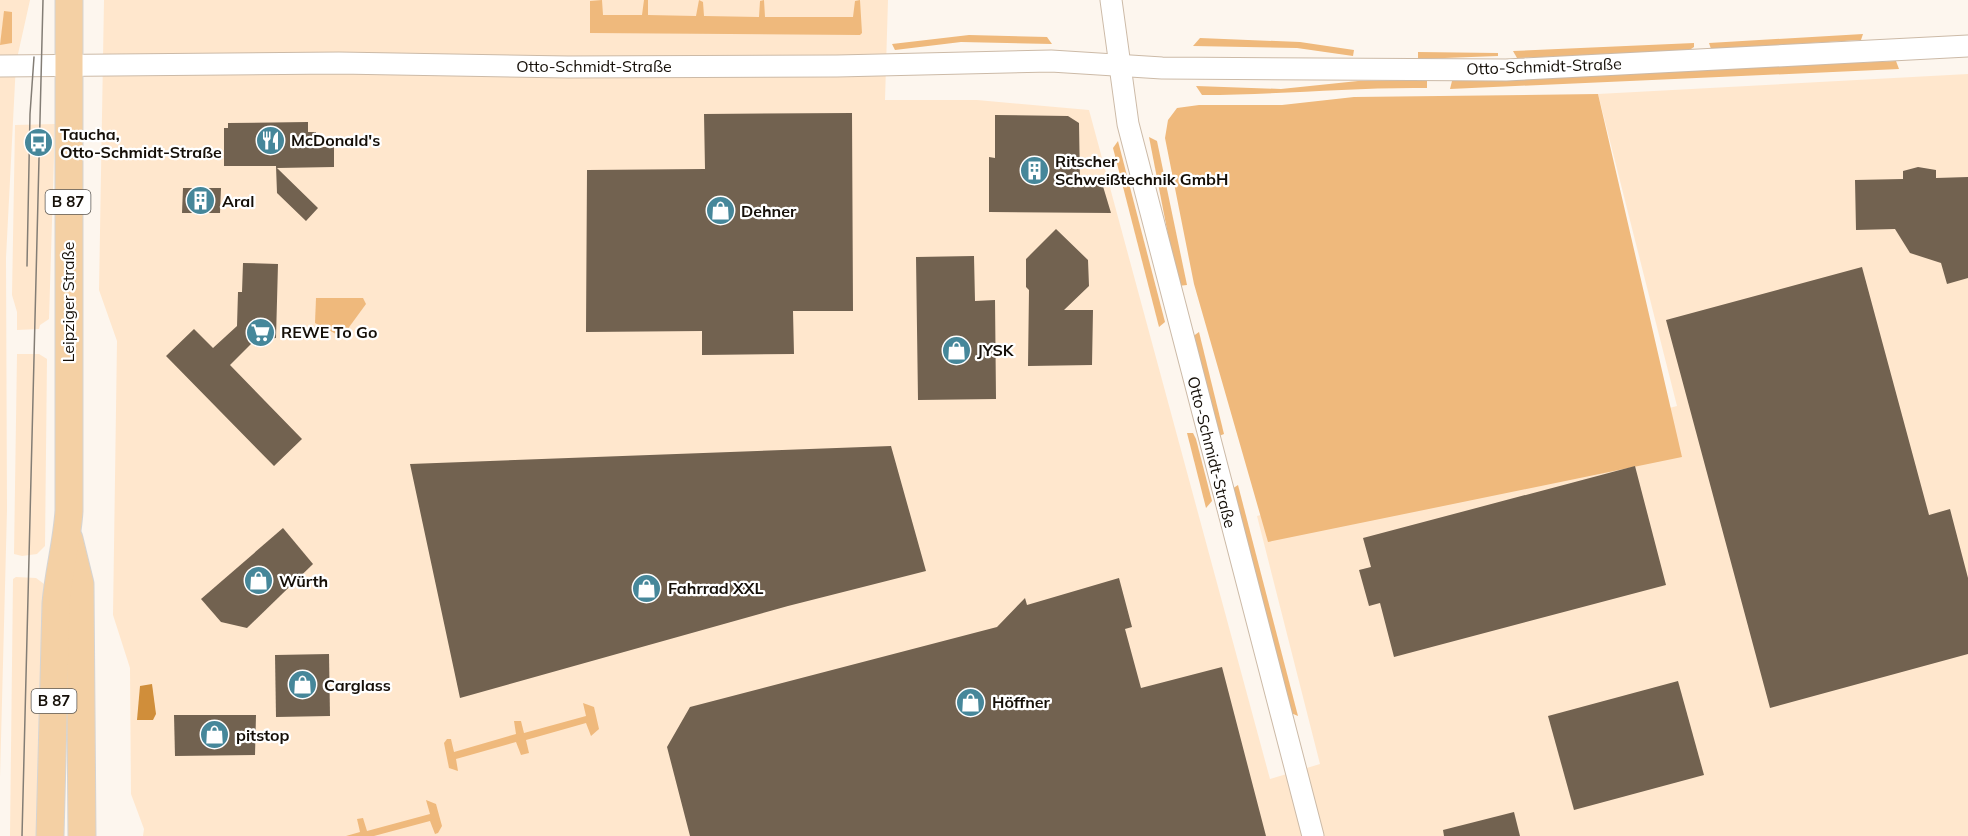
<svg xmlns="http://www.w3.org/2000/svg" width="1968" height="836" font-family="Mulish,sans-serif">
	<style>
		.built { fill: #ffe7cd }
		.green { fill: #efb97c }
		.water { fill: #d08e3a }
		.building { fill: #726250 }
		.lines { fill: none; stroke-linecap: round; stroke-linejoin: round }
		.minor-casing { stroke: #ccbaa7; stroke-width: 23 }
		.major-casing { stroke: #d5d4d3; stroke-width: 29 }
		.minor { stroke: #fff; stroke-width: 21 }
		.major { stroke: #f4d0a4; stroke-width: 27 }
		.tram { stroke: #837d75; stroke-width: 1.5 }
		.labels { text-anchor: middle; stroke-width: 4.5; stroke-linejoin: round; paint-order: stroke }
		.shield { fill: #fff; stroke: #5b5752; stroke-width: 1.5 }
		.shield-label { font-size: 15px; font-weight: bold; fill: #150f08 }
		.street-label { font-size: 16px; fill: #150f08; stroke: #fff }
		.poi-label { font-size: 16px; font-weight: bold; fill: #150f08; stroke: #fff; text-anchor: start }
	</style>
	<rect width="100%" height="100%" fill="#fdf6ee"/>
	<g class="built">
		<path d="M0,0H30L16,63L6,258L7,510L0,778Z"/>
		<path d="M104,0H888L885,100H977L1089,110L1270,779L1320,764L1257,516L1677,406L1598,94L1968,74V836H143L144,829L131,794L130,668L113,615L117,341L99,290Z"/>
		<path d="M55,124L49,319L40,325L39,329L17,330V312L12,295L15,125Z"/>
		<path d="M17,354H39L47,359L45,546L37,554L22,556L14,554Z"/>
		<path d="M16,577L36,578L44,584L39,836H10L13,579Z"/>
	</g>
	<g class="green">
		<path d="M602,0L603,15H642L644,0H648V15L696,16L699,0L703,2L704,16L759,17L760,1L764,0L765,17H853L855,1L860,0L862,33L860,35L590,33V1Z"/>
		<path d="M4,11L12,12V43L0,45Z"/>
		<path d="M1863,34L1861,40L1711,49L1709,43Z"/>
		<path d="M969,35L1047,37L1052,44L961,42L895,50L892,44Z"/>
		<path d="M1200,38L1300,42L1354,50L1353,56L1297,48L1193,46Z"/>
		<path d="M1694,43V47L1688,51L1517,58L1513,51Z"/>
		<path d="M1418,52L1498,53V56L1418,59Z"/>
		<path d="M1896,61L1899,69L1450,89L1452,81Z"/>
		<path d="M1427,80V88C1351,87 1277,95 1202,95L1196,86L1281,89L1358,81Z"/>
		<path d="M1598,94L1682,457L1268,542L1194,284L1165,138L1168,120L1177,108L1199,105H1282L1354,97Z"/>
		<path d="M1149,137L1157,141L1187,285L1178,286Z"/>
		<path d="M1118,141L1165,322L1159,327L1113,148Z"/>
		<path d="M316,298H363L366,304L347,330L336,334L315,323Z"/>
		<path d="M1199,332L1224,434L1219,436L1192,337Z"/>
		<path d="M1187,433H1193L1196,439L1212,501L1206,508Z"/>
		<path d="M1238,485L1298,716L1291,713L1232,489Z"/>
		<path d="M583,703L594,707L599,729L591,736L586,723L526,740L529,753L521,755L516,742L456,759L458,771L449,768L444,743L447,739H451L454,752L516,734L514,721H521L524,733L586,716Z"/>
		<path d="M426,800L436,804L442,826L438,833L435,834L430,821L374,836H346L360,832L357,819L363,818L367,831L430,814Z"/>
	</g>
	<path class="water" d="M152,684L156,714L153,720H137L140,686Z"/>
	<g class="building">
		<path d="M852,113L853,311H793L794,354L702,355V331L586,332L587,170L705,169L704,114Z"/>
		<path d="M995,115L1068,116L1079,123L1080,183H1102L1111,213L989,212V157L995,158Z"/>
		<path d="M308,122V132H316V147H334V167L277,168L318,208L306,221L277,193L276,166H224V128H228V123Z"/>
		<path d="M1918,167L1936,170V178L1968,177V278L1947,284L1941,263L1910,253L1895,229L1856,230L1855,180L1903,179V171Z"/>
		<path d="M183,188H221L220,213H182Z"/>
		<path d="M1056,229L1088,260L1089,286L1064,310H1093L1092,365L1028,366L1029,290L1026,287V259Z"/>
		<path d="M974,256L975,301L995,300L996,399L918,400L916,257Z"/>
		<path d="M243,263L278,264L276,338L255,340L230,365L302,439L274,466L166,356L194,329L213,348L237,326L238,292H242Z"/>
		<path d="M1862,267L1929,515L1950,509L1968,578V654L1770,708L1666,320Z"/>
		<path d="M891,446L926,571L788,606L460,698L410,464Z"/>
		<path d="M1635,466L1666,585L1394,657L1380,603L1369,606L1359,570L1371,567L1363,538Z"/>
		<path d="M283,528L313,564L247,628L221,622L201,599Z"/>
		<path d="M1119,578L1132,627L1125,629L1141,688L1222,667L1266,836H690L667,747L690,707L997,627L1025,598L1027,605Z"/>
		<path d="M329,654L330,716L276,717L275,655Z"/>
		<path d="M1678,681L1704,775L1574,810L1548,716Z"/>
		<path d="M174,715H256L255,755L175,756Z"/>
		<path d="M1514,812L1520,836H1444L1443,830Z"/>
	</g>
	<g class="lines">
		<defs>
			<g id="minor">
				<path d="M1111,0L1128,124L1313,836"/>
				<path d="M0,66L339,63L568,67L837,66L1051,61L1162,68L1506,70L1968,46"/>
			</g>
			<g id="major">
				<path d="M69,539L80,584L82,836"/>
				<path d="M50,836L56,603C59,571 67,542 69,511V0"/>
			</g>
		</defs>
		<use href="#minor" class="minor-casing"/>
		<use href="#major" class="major-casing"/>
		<use href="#minor" class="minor"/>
		<use href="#major" class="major"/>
		<g class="tram">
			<path d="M27,266L30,114L34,57"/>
			<path d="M22,836L43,0"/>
		</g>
	</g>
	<defs>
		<symbol id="restaurant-disc" viewBox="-11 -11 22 22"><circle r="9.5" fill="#46879a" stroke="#fff"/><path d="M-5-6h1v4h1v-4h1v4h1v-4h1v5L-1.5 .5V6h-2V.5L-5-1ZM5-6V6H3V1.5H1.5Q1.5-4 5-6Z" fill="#fff"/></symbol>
		<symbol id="bus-disc" viewBox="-11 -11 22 22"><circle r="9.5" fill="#46879a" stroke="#fff"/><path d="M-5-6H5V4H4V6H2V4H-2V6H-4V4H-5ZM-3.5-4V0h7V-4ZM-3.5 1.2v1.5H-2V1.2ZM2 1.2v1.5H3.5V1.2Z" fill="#fff"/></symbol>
		<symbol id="building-disc" viewBox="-11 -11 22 22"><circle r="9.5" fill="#46879a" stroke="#fff"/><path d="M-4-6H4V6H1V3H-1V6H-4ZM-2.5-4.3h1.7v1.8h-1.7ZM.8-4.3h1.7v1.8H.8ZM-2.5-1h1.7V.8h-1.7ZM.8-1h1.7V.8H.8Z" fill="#fff"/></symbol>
		<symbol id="shop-disc" viewBox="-11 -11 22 22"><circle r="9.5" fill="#46879a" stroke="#fff"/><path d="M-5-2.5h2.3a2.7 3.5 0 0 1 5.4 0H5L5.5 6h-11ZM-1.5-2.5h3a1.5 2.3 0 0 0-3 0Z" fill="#fff"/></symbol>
		<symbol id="supermarket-disc" viewBox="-11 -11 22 22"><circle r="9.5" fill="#46879a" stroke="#fff"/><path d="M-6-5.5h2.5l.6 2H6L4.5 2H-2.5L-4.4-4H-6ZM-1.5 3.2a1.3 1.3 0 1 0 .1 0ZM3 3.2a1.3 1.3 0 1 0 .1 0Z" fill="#fff"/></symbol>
	</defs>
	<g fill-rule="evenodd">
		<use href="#restaurant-disc" x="254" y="124" width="33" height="33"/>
		<use href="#bus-disc" x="22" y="126" width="33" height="33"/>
		<use href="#building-disc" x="1018" y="154" width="33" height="33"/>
		<use href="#building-disc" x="184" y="184" width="33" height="33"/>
		<use href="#shop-disc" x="704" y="194" width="33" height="33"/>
		<use href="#supermarket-disc" x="244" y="316" width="33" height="33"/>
		<use href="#shop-disc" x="940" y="334" width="33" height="33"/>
		<use href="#shop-disc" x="242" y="564" width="33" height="33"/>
		<use href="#shop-disc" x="630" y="572" width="33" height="33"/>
		<use href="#shop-disc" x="286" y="668" width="33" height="33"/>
		<use href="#shop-disc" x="954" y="686" width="33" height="33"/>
		<use href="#shop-disc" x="198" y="718" width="33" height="33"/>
	</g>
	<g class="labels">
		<g class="shield">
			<rect x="45.5" y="190" width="45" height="24" rx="4.5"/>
			<rect x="31.5" y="689" width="45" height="24" rx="4.5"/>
		</g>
		<g class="shield-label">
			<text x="68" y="207">B 87</text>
			<text x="54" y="706">B 87</text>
		</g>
		<g class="street-label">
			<text x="594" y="72">Otto-Schmidt-Straße</text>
			<text transform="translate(1544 66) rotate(-2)" y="6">Otto-Schmidt-Straße</text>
			<text transform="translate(68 302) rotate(-90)" y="6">Leipziger Straße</text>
			<text transform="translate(1212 452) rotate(76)" y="6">Otto-Schmidt-Straße</text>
		</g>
		<g class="poi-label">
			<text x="60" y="140">Taucha,<tspan x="60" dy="18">Otto-Schmidt-Straße</tspan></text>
			<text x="291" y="146">McDonald's</text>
			<text x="1055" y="167">Ritscher<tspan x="1055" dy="18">Schweißtechnik GmbH</tspan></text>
			<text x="222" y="207">Aral</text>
			<text x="741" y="217">Dehner</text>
			<text x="281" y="338">REWE To Go</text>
			<text x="977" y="356">JYSK</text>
			<text x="279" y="587">Würth</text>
			<text x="668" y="594">Fahrrad XXL</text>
			<text x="324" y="691">Carglass</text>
			<text x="992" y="708">Höffner</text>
			<text x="236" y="741">pitstop</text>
		</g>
	</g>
</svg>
